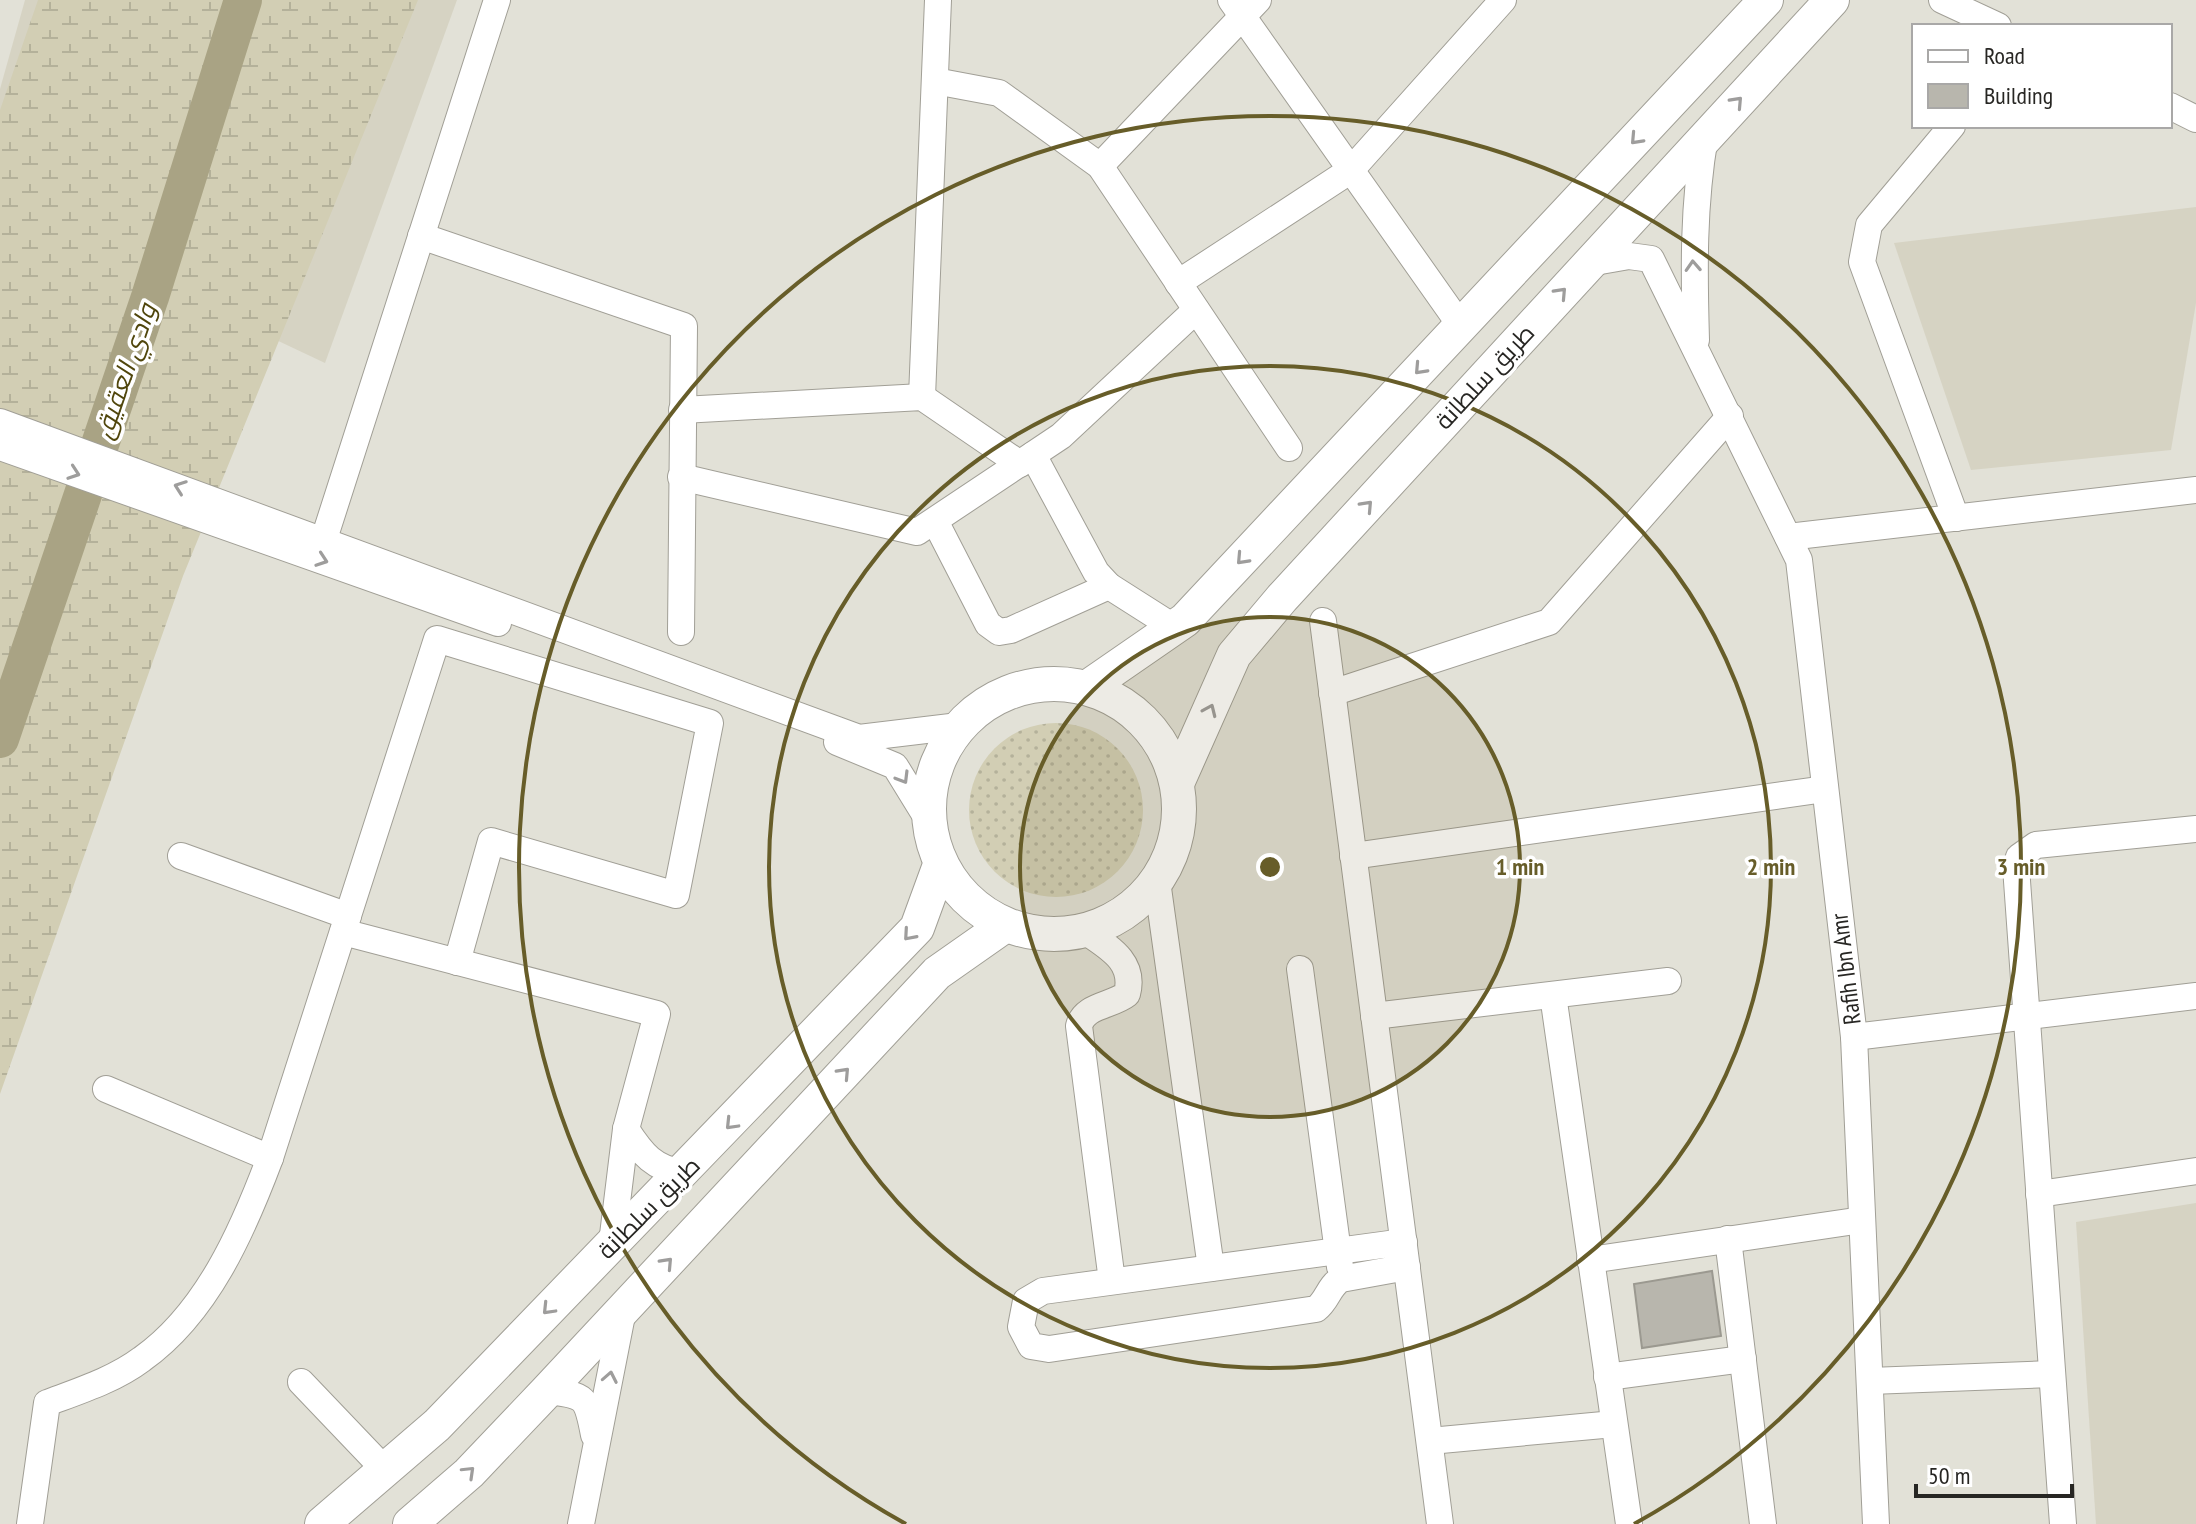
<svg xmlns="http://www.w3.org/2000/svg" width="2196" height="1524" font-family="'PT Sans Narrow',Cairo,sans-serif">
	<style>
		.built { fill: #d6d3c3 }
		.grass { fill: url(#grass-dots) }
		.wetland { fill: url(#wetland-marsh) }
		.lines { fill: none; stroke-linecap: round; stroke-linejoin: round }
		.river { stroke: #a9a384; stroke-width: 38 }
		.building { fill: #b8b6ad; stroke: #9b9990; stroke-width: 2 }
		.minor-casing { stroke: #a19f96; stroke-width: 28 }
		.major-casing { stroke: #a19f96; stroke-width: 36 }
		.minor { stroke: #fff; stroke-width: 26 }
		.major { stroke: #fff; stroke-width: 34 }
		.oneway { stroke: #9e9d9c }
		.ring { fill: none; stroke: #675d29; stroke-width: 4 }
		.labels { text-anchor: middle; stroke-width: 7; stroke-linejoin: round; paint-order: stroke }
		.street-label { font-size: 24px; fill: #272623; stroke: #fff }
		.water-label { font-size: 26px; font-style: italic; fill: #50460c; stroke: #fff }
		.centre { fill: #675d29; stroke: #fff; stroke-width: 4 }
		.ring-label { font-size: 24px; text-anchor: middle; font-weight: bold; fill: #675d29; stroke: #fff; stroke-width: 7; stroke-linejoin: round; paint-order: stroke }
	</style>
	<defs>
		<pattern id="grass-dots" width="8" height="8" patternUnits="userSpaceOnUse" patternTransform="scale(2)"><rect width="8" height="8" fill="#d2ceb4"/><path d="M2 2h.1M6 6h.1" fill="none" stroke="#b4b19a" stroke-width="1.8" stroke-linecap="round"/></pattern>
		<pattern id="wetland-marsh" width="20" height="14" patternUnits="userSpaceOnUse" patternTransform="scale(2)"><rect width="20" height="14" fill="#d2ceb4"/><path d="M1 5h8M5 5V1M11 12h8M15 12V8" fill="none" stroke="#b4b19a"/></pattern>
	</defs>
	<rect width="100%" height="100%" fill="#e2e1d7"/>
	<g class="built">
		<path d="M25,0H457L325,363L0,210V89Z"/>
		<path d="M2196,207V303L2171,450L1971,470L1894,243Z"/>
		<path d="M2196,1203V1524H2096L2076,1222Z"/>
	</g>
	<circle class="grass" cx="1056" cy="810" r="87"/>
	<path class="wetland" d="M38,0H418L183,576L0,1094V110Z"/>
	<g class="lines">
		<path class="river" d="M0,739L150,297L243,0"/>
	</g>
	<path class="building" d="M1712,1271L1721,1336L1642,1348L1634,1284Z"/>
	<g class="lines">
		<defs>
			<g id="minor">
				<path d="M1231,0L1461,326"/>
				<path d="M1942,0L1998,26"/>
				<path d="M935,81L999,93L1100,166L1289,448"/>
				<path d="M2170,106L2196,119"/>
				<path d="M1952,126L1869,225L1862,262L1956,518"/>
				<path d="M1100,166L1258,0"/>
				<path d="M421,236L684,326L681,632"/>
				<path d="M1589,263L1629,256L1651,259L1799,560L1854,1037L1876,1524"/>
				<path d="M1178,283L1351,170L1503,0"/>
				<path d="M1696,340C1694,271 1693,205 1705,136"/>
				<path d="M922,397L938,0"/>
				<path d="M682,410L922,397L1020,464"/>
				<path d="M0,422L859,738L959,726"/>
				<path d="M0,447L498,623"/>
				<path d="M1033,455L1096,572L1109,586L1175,628"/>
				<path d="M681,477L917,532L1061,436L1196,310"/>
				<path d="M935,521L988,624L999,632L1011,630L1109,586"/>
				<path d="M1788,537L2196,490"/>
				<path d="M324,539L497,0"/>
				<path d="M1323,621L1440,1524"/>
				<path d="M1332,693L1549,622L1730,416"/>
				<path d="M837,742L895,766L927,818"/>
				<path d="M181,856L348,916"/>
				<path d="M1353,856L1825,789"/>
				<path d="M1157,881L1211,1268"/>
				<path d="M1082,929C1106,946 1136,960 1127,994C1112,1006 1084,1005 1079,1026L1112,1281"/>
				<path d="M343,932L657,1014L626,1129L612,1243"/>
				<path d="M1300,969L1340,1267"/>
				<path d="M1553,995L1629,1524"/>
				<path d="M1374,1016L1668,981"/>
				<path d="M1854,1037L2196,996"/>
				<path d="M106,1089L270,1158"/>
				<path d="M626,1129C642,1154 654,1169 684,1173"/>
				<path d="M2039,1194L2196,1171"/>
				<path d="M1728,1239L1763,1524"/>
				<path d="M1404,1242L1043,1291L1026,1301L1021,1327L1031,1346L1049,1349L1316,1309C1328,1300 1328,1287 1341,1279L1407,1267"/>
				<path d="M1590,1260L1862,1220"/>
				<path d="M1607,1377L1743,1359"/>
				<path d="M1870,1381L2052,1374"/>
				<path d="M301,1382L385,1470"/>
				<path d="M547,1391C586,1395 587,1397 594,1435"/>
				<path d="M1430,1441L1614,1424"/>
				<path d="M30,1524L47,1403C79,1391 114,1380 142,1359C207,1313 243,1230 270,1158L437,639L710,723L676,895L491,841L457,962"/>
				<path d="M581,1524L623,1310"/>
				<path d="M2063,1524L2016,867L2019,857L2036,845L2196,829"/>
			</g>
			<g id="major">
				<circle cx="1054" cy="809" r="125"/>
				<path d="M1088,687L1185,620L1766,0"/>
				<path d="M1178,781L1234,655L1282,598L1832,0"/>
				<path d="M322,1524L437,1425L917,928L940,865"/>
				<path d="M410,1524L469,1473L547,1391L937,973L1004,926"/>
			</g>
		</defs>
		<use href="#minor" class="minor-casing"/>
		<use href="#major" class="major-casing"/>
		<use href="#minor" class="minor"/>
		<use href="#major" class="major"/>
	</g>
	<defs><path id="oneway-chevron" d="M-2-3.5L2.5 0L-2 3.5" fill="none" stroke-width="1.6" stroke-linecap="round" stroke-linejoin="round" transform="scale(2)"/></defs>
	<g class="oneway">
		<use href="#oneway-chevron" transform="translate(1737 102) rotate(-47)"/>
		<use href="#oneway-chevron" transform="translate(1636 139) rotate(133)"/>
		<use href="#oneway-chevron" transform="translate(1693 266) rotate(-93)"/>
		<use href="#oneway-chevron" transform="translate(1561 293) rotate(-47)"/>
		<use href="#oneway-chevron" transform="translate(1420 369) rotate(133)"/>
		<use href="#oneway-chevron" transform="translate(74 473) rotate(19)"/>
		<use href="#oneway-chevron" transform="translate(180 487) rotate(-160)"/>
		<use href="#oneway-chevron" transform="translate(1367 506) rotate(-47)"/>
		<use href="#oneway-chevron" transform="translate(1242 559) rotate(133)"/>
		<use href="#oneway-chevron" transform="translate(322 560) rotate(19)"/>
		<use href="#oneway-chevron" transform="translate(1210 710) rotate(-66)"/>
		<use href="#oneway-chevron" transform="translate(903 778) rotate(59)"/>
		<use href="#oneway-chevron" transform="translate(909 935) rotate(131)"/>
		<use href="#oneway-chevron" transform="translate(844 1073) rotate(-47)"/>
		<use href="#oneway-chevron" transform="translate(731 1124) rotate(134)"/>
		<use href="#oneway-chevron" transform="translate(667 1263) rotate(-47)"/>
		<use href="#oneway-chevron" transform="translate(548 1309) rotate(134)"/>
		<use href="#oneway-chevron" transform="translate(610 1377) rotate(-79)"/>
		<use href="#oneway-chevron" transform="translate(469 1472) rotate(-44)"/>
	</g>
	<circle cx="1270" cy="867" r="250" fill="#675d29" fill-opacity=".12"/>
	<g class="ring">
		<circle cx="1270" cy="867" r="250"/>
		<circle cx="1270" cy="867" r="501"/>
		<path d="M906 1524A751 751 0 1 1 1634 1524"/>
	</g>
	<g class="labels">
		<g class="street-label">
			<text transform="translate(1485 377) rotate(-47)" y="8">طريق سلطانة</text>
			<text transform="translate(1846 969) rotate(-97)" y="8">Rafih Ibn Amr</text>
			<text transform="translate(649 1208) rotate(-45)" y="8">طريق سلطانة</text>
		</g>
		<g class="water-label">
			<text transform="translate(125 371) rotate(-71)" y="9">وادي العقيق</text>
		</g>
	</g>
	<circle cx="1270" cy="867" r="12" class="centre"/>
	<g class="ring-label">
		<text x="1520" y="875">1 min</text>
		<text x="1771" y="875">2 min</text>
		<text x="2021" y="875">3 min</text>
	</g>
	<rect x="1912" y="24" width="260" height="104" fill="#ffffff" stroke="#a9a8a7" stroke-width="2"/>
	<rect x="1928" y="50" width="40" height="12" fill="#ffffff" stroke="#a9a8a7" stroke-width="2"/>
	<text x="1984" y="64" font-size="24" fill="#272623">Road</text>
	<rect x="1928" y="84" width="40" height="24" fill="#b8b6ad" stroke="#a9a8a7" stroke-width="2"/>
	<text x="1984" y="104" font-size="24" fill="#272623">Building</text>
	<path d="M1916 1484v12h156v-12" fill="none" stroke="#272623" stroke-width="4"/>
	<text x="1928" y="1484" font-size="24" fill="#272623" stroke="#ffffff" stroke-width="6" paint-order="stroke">50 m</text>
</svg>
